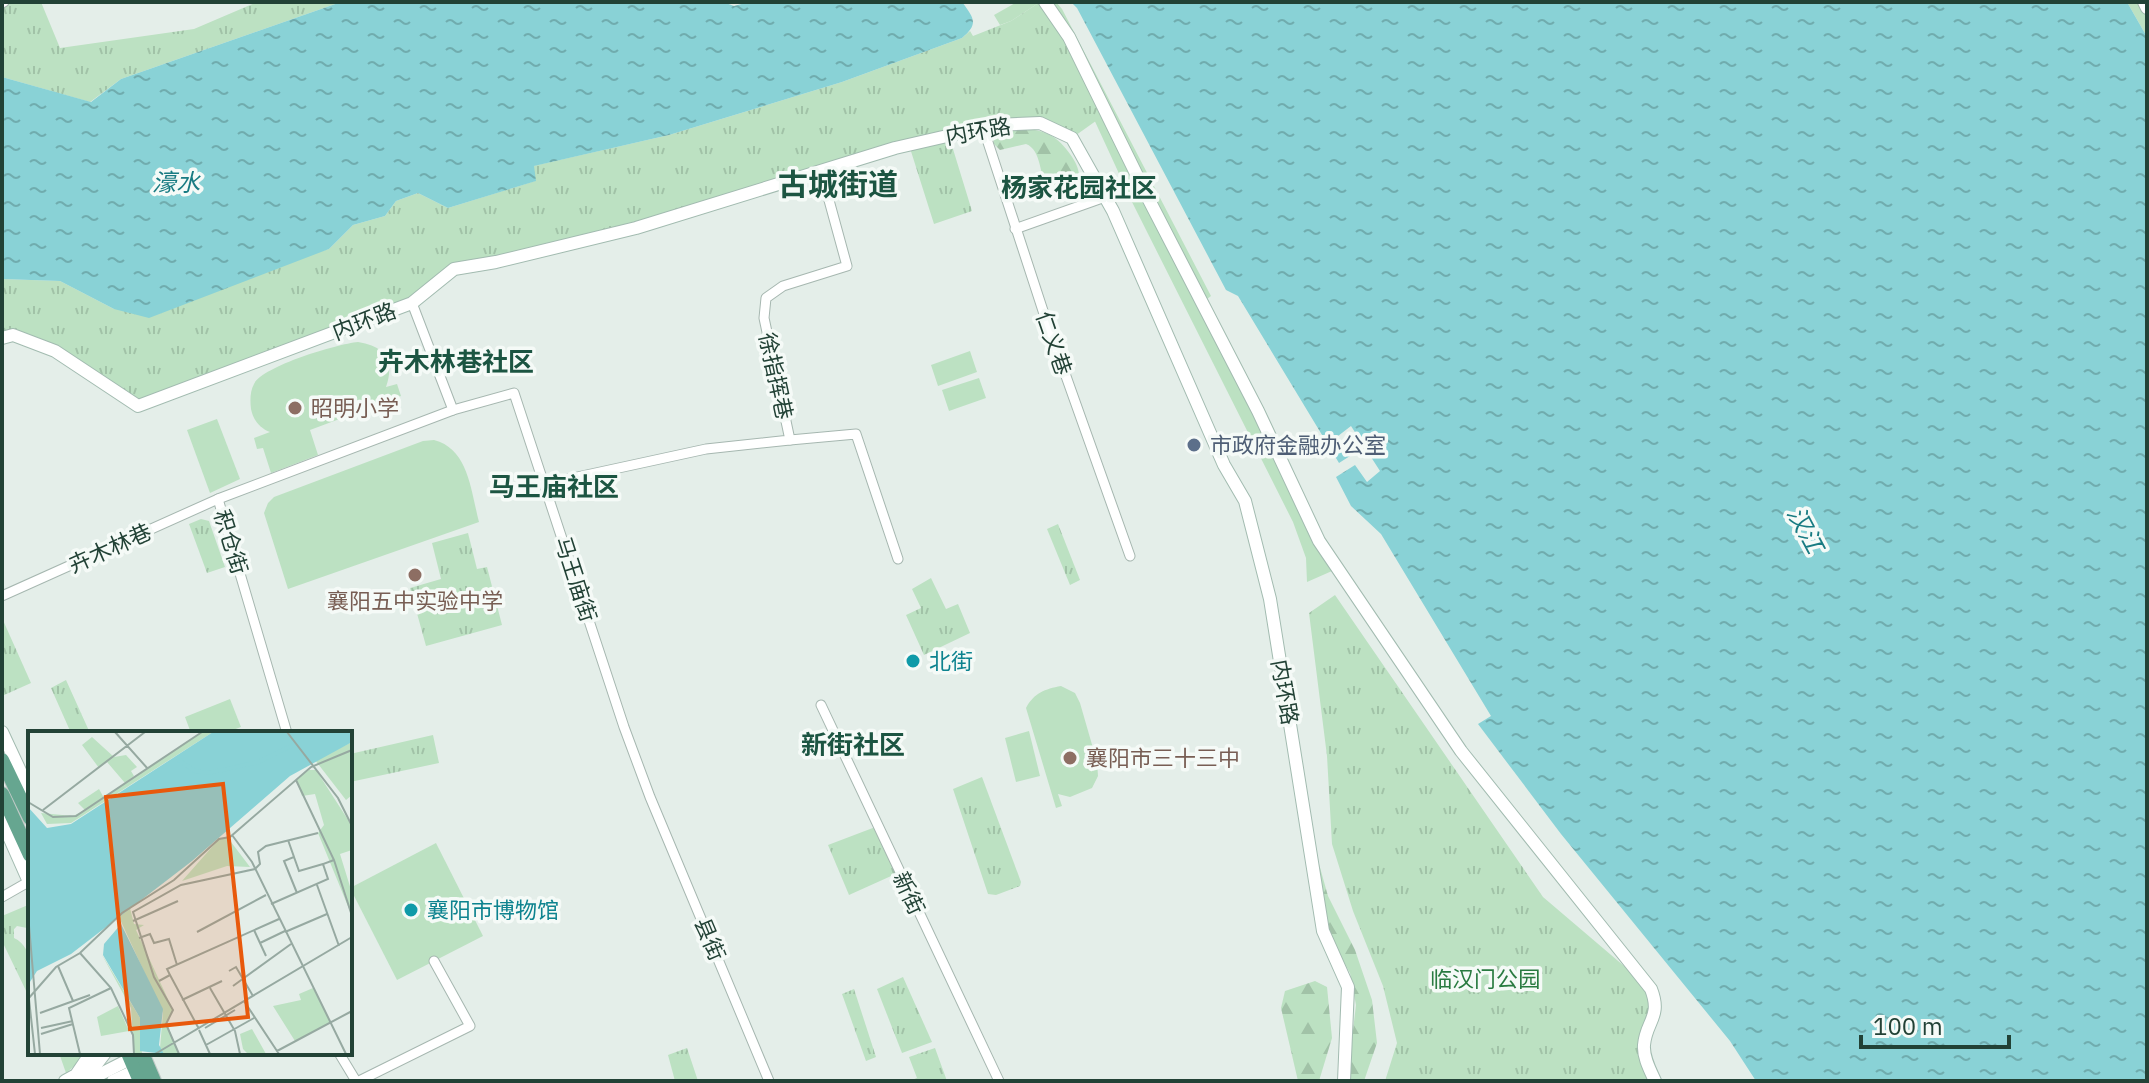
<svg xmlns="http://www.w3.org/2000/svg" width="2149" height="1083" font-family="'IBM Plex Sans','Noto Sans SC',sans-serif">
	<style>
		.green { fill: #bce1c2 }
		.forest { fill: url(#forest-firs) }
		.park { fill: url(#park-tufts) }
		.water { fill: url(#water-ripples) }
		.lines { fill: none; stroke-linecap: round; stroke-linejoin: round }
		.street-casing { stroke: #a6b7b0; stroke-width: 11 }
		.secondary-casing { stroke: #a2bbb0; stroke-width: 14 }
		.primary-casing { stroke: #c1cac7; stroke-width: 16 }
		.street { stroke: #fff; stroke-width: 9 }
		.secondary { stroke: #fff; stroke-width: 12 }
		.primary { stroke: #66a690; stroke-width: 14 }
		.education-dot { fill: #8d6e63; stroke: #f5faf7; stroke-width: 3 }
		.service-dot { fill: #5c6f8a; stroke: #f5faf7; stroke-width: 3 }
		.culture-dot { fill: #0f9aa8; stroke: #f5faf7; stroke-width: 3 }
		.labels { text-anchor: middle; stroke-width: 7; stroke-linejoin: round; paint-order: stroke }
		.street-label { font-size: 22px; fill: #224236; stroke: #f5faf7 }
		.education-label { font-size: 22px; fill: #785e54; stroke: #f5faf7; text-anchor: start }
		.service-label { font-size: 22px; fill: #4e5e75; stroke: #f5faf7; text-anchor: start }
		.culture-label { font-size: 22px; fill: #0d838f; stroke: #f5faf7; text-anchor: start }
		.park-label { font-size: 22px; fill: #297b41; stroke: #f5faf7 }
		.water-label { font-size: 24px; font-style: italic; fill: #187b82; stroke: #f5faf7 }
		.quarter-label { font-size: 26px; font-weight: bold; fill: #1c5542; stroke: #f5faf7 }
		.district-label { font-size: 30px; font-weight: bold; fill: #1c5542; stroke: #f5faf7 }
		.inset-river { fill: none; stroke: #89d2d6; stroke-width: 4 }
		.inset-road { fill: none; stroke: #96a9a1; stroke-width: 2 }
		.view { fill: #e8590c; fill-opacity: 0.15; stroke: #e8590c; stroke-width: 4 }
		.inset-edge { fill: none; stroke: #224236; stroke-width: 4 }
	</style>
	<defs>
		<pattern id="forest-firs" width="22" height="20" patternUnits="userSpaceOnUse" patternTransform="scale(2)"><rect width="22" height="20" fill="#bce1c2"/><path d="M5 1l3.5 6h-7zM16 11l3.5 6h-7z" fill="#a1c2a7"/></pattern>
		<pattern id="park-tufts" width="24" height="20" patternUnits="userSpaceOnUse" patternTransform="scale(2)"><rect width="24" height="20" fill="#bce1c2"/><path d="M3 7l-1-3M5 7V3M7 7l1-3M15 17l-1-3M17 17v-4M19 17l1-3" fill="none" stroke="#a1c2a7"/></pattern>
		<pattern id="water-ripples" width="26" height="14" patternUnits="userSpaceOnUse" patternTransform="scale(2)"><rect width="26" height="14" fill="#89d2d6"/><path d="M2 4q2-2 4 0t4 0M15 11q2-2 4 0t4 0" fill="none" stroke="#70acae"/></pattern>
	</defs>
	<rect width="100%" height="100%" fill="#e4eee9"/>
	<g class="green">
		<path d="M1017,2H1056L1062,9L1211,296L1203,302L1332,571L1307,582L1306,558L1293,522L1133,204L1040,2L1011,21L1000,25L994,15Z"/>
		<path d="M358,342C385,346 395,361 386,387L397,384L401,396L310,430L318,455L271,473L263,448L257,449L254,438L270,432C260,428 253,420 251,409C250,401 250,391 254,384C263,366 337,344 358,342Z"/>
		<path d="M970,351L977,372L938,386L931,365Z"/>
		<path d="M979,378L986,398L949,411L942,390Z"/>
		<path d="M217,419L240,479L210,493L187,430Z"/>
		<path d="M434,440C469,449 471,492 479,522L288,589L264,513L268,503L274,497L423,441Z"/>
		<path d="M1061,686L1075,693L1080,703L1097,762L1098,776L1092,788L1070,797L1058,794L1062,806L1056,808L1026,708C1034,693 1045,689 1061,686Z"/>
		<path d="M230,699L241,727L225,733H191L185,717Z"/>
		<path d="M1029,731L1040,776L1016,782L1005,738Z"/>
		<path d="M436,843L483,936L397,980L350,888Z"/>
	</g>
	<g class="forest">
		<path d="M996,129C1028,129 1050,125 1070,154C1077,164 1081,172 1078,184L1053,191L1048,190C1039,176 1042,150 1026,144L1000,150L994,144L992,132Z"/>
		<path d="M1319,864L1328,896L1355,950L1372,1000L1377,1043L1364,1081H1347L1356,1005L1350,973L1330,939L1323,922Z"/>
		<path d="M1315,981L1327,987L1332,1038L1319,1081H1298L1281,1008L1285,991Z"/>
	</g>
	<g class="park">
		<path d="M4,2H41L60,48L194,29L257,2H341L121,79L90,102L2,77V3Z"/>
		<path d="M1040,2L1107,113L1072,138L1040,123L949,136L972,211L934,224L909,145L636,228L454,269L412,303L138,406L55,351L2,338V279L60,281L114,309L329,249L353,225L385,216L396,201L418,193L448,208L535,181L533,166L669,135L842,82L962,38L970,31L973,36L1011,21Z"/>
		<path d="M2127,2H2145L2147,7V37Z"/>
		<path d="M201,519L209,521L225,567L207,573L189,524Z"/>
		<path d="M1058,524L1080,580L1070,585L1047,529Z"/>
		<path d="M468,533L477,569L487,567L502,625L426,646L410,588L441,579L432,543Z"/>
		<path d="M931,578L946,609L958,604L970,633L924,655L906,615L921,608L912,589Z"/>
		<path d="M1335,595L1543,897L1651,989L1656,1002L1644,1044L1654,1078L1648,1081H1385L1397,1043L1383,986L1353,911L1332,844L1327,756L1309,613Z"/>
		<path d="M2,618L31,683L2,696Z"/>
		<path d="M66,680L90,733H91H71L51,688Z"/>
		<path d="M433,735L439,763L350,782V754Z"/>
		<path d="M982,777L1021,882L1020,886L996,895L988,894L953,789Z"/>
		<path d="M878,826L900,872L849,895L828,845Z"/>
		<path d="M28,905L30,909V926L27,928L17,926L14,929V938C36,948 30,979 30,999L2,941V916Z"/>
		<path d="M903,977L932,1042L902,1053L877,989Z"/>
		<path d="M854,989L876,1057L866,1061L842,994Z"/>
		<path d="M687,1048L698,1081H675L668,1055Z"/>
		<path d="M935,1048L947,1081H909L917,1078L909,1057Z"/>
		<path d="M59,1053H83L78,1063L66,1073Z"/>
	</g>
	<g class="water">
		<path d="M341,2H723L734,6L749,2H962C974,18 979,24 962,38L842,82L669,135L534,166L536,181L448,208L418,193L396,201L385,216L353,225L329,249L149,318L114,309L60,281L2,279V77L91,102L121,79Z"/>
		<path d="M1071,2H2127L2147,37V1081H1756L1730,1041L1561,834L1478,724L1491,716L1381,534L1351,506L1336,477L1355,465L1367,482L1380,471L1351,426L1338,436L1350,456L1339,463L1238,296L1226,290L1077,8Z"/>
	</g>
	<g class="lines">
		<defs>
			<g id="street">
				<path d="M2,3L4,2"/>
				<path d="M983,127L1046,320L1130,556"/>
				<path d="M1015,229L1105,197"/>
				<path d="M412,303L453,410L514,393L624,727L650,797L769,1081"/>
				<path d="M790,440L856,434L898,559"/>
				<path d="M545,484L706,449L790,440L764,318L766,298L783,286L847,266L821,171"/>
				<path d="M218,499L287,733"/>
				<path d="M2,596L218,499L453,410"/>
				<path d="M821,705L999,1081"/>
				<path d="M2,897L30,881"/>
				<path d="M339,1053L356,1081"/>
				<path d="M359,1081L470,1026L434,961"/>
			</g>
			<g id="secondary">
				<path d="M1045,2L1069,37L1149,200L1258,411L1319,541L1461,751L1651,989C1662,1017 1646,1021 1644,1045C1643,1057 1650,1070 1655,1081"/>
				<path d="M2144,2L2147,8"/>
				<path d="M2,338L13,335L55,351L138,406L412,303L454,269L496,262L636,228L895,148L995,125L1040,123L1072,138L1113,211L1224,465L1245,501L1270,599L1323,931L1348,987L1344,1081"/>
				<path d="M2,732L30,792"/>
				<path d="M2,821L30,884"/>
				<path d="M85,1079L105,1053"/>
				<path d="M65,1081L76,1075L91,1053"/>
				<path d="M87,1081L138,1055"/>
				<path d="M113,1081L141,1068"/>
			</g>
			<g id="primary">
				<path d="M2,760L30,818"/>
				<path d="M2,794L30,855"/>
				<path d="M128,1053L140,1081"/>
				<path d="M142,1053L154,1081"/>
			</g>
		</defs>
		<use href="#street" class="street-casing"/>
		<use href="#secondary" class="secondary-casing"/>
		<use href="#primary" class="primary-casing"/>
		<use href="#street" class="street"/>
		<use href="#secondary" class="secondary"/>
		<use href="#primary" class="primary"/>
	</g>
	<g class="education-dot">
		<circle cx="295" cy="408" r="8"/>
		<circle cx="415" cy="575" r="8"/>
		<circle cx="1070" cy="758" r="8"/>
	</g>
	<circle class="service-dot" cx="1194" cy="445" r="8"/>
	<g class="culture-dot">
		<circle cx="913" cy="661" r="8"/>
		<circle cx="411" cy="910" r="8"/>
	</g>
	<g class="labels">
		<g class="street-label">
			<text transform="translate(978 131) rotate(-10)" y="8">内环路</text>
			<text transform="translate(364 321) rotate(-21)" y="8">内环路</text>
			<text transform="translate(1054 343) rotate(71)" y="8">仁义巷</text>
			<text transform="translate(776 376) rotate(78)" y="8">徐指挥巷</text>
			<text transform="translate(231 542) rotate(73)" y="8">积仓街</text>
			<text transform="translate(110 548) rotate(-24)" y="8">卉木林巷</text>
			<text transform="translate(576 579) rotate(72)" y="8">马王庙街</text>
			<text transform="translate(1285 692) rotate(80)" y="8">内环路</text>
			<text transform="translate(909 893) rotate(65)" y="8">新街</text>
			<text transform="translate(710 939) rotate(67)" y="8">县街</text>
		</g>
		<g class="education-label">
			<text x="311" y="416">昭明小学</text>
			<text x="415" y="609" text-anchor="middle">襄阳五中实验中学</text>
			<text x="1086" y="766">襄阳市三十三中</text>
		</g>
		<g class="service-label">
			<text x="1210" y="453">市政府金融办公室</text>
		</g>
		<g class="culture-label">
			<text x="929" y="669">北街</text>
			<text x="427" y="918">襄阳市博物馆</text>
		</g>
		<g class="park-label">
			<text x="1485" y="987">临汉门公园</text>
		</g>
		<g class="water-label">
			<text x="176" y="191">濠水</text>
			<text transform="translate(1805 530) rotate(62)" y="8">汉江</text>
		</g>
		<g class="quarter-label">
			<text x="1079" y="197">杨家花园社区</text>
			<text x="456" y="371">卉木林巷社区</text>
			<text x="554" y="496">马王庙社区</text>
			<text x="853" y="754">新街社区</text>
		</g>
		<g class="district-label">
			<text x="838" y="195">古城街道</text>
		</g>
	</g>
	<g transform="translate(28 731)">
		<rect width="324" height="324" fill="#e4eee9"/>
		<path d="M285,257L303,291L267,310L245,275L273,269L271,263ZM224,298L238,323H220L215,318L212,303Z" fill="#bce1c2"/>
		<path d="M174,1H185L43,92L19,93L13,82L45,85L57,79L50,72L71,58L76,67ZM64,6L86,26L98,24L109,36L103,40L106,45L97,52L79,31L71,37L54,14ZM324,11V64L318,69L287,29ZM281,39H288L324,95V119L312,123L324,162V185L290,102L296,94L287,63L274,65L268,49ZM200,107L222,136L199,135L154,150L191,108ZM102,177L106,193L116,194L108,199L145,279L139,293L151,323H136L132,317L135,282L91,186ZM73,222L112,287L114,323H106L103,277ZM90,275L101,300L73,305L69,286Z" fill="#bce1c2"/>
		<path d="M185,1H324V11L262,45L164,130L43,223L9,240L0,254V76L19,97L43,93ZM93,193L135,278L131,314L136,323L112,320V287L75,224L76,213Z" fill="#89d2d6"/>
		<path class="inset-river" d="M149,28L167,40L181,42L230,31L265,14"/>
		<path class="inset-road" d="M87,1L120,38M259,1L310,67L324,95M268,49L306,129L324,185M0,71L25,86L48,85L174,1M15,79L117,1M204,104L224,131L318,323M260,109L266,126L256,130L269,162M266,126L271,140L295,133M289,154L311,215M243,173L300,148L295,133L306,129M0,183L12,323M105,190L150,170M226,199L238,225M169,201L238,164M257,201L299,183M111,207L122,203L126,212L141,208L149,234M232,212L257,200M52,222L83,257L105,304L106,323M30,235L45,270M201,240L208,236L225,265M142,244L171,298M131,250L142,244L139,238L251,188M205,255L263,213M182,257L207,300L212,323M0,268L28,236L52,222L94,182L146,149L191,108L202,106L283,36L324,19M1,268L7,323M154,269L194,250M216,270L251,323M12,282L62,264M13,297L45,290M177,297L207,279M171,299L182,323M13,303L45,293M178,314L226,287M249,320L324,280M52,323L41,277L83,257M127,323L324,206M151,323L138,293L145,279L126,246L105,181L153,154L227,138L232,133L230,121L238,115L290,102"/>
		<path class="view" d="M195,53L220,286L102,298L78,66Z"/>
		<rect width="324" height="324" class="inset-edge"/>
	</g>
	<rect width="2149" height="1083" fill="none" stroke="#224236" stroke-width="8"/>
	<path d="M1861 1035v12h148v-12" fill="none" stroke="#224236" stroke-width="4"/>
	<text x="1873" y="1035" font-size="24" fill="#224236" stroke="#f5faf7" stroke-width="6" paint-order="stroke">100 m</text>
</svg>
